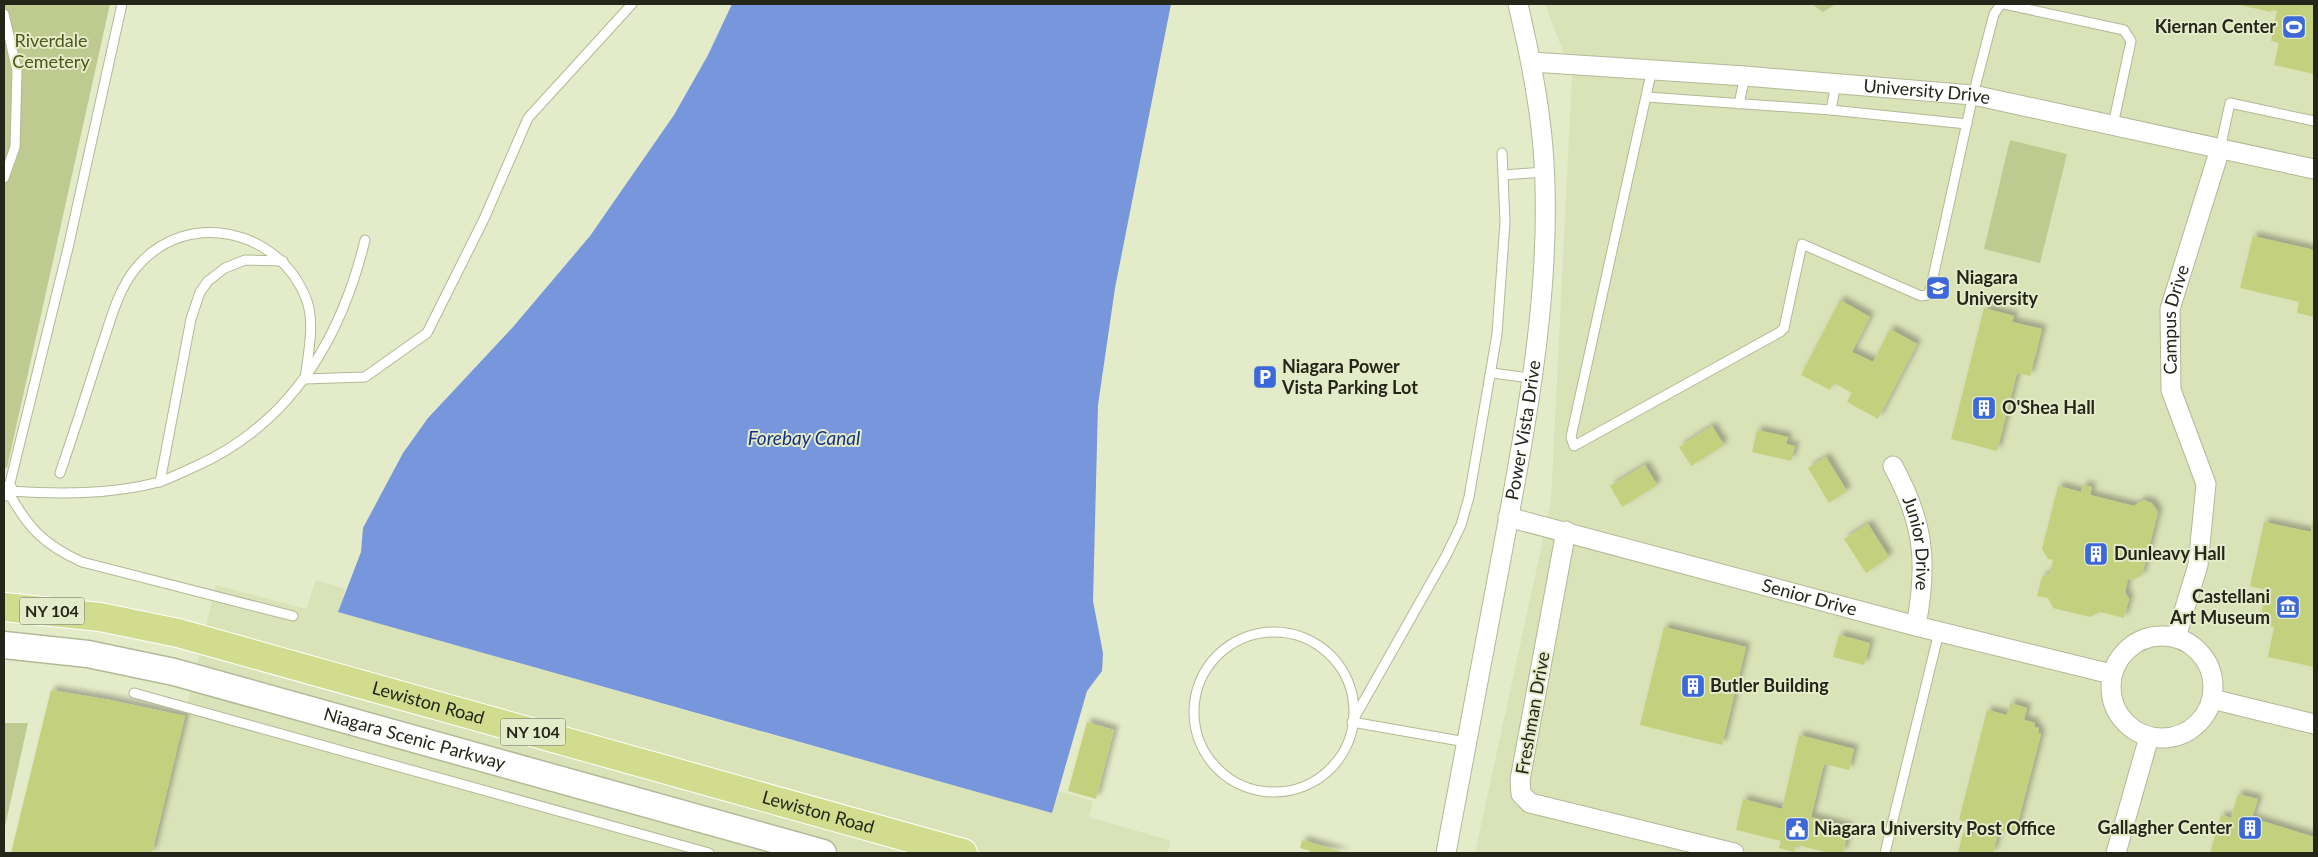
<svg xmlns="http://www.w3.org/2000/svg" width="2318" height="857" font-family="Lato,sans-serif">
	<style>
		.built { fill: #dae2b8 }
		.green { fill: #bfca91 }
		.water { fill: #7796db }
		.building { fill: #c3d17e; filter: url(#shadow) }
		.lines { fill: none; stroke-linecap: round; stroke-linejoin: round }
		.lane-casing { stroke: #b2b997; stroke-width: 11 }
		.street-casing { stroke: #b2b997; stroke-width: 21 }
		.secondary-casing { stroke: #b2b997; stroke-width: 29 }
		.primary-casing { stroke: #fff; stroke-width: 30 }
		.lane { stroke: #fff; stroke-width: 9 }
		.street { stroke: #fff; stroke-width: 19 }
		.secondary { stroke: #fff; stroke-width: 26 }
		.primary { stroke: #d1dc8f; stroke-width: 28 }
		.labels { text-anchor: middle; stroke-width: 4; stroke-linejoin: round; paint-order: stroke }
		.shield { fill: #e4ebc8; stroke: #5d614e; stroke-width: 1 }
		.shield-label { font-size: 16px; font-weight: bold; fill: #232619 }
		.poi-label { font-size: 18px; font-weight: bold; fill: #232619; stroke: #e4ebc8; text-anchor: start }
		.park-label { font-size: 18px; fill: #4e561a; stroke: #e4ebc8 }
		.street-label { font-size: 18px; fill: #232619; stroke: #e4ebc8 }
		.water-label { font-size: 19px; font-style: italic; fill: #163282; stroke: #e4ebc8 }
	</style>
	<defs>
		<filter id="shadow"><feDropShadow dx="4.5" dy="-4.5" stdDeviation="2.5" flood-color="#0004"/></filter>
	</defs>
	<rect width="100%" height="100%" fill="#e4ebc8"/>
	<g class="built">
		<path d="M1545,4H2314V853H1475L1551,502L1572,75Z"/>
		<path d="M316,580L345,589L339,612L715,719L1052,813L1058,791L1093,801L1089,817L1171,841L1167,853H152L216,585L306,609Z"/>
	</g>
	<g class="green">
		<path d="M4,4H110L7,468L4,467Z"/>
		<path d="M1812,4H1836L1823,12Z"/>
		<path d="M2010,140L2067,154L2040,263L1984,249Z"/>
		<path d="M4,723H28L4,831Z"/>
	</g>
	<path class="water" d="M732,4H1171L1115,288L1098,405L1093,601L1103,653L1102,671L1087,691L1052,813L338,612L361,552L363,528L403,453L428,418L513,327L590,236L674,115L708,55Z"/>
	<g class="building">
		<path d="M2235,4H2314V74L2274,65L2279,43L2271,41L2277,11L2271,10V12Z"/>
		<path d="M2253,236L2314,250V317L2297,313L2299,302L2240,288Z"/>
		<path d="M1840,300L1870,317L1852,352L1873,362L1890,329L1917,344L1878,419L1847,402L1852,393L1834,383L1830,390L1801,375Z"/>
		<path d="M1984,308L2014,316L2012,322L2042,329L2030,376L2017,373L1997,451L1951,439Z"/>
		<path d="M1712,426L1724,445L1691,466L1679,447Z"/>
		<path d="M1757,430L1788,437L1786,444L1795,446L1791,461L1752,452Z"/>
		<path d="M1826,457L1847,491L1829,503L1808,468Z"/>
		<path d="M1645,465L1657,485L1622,507L1610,486Z"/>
		<path d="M2083,485L2092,487L2090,495L2134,506L2143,500L2152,503L2158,512L2142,575L2133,580L2128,579L2125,592L2129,599L2124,618L2100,612L2090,617L2053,608L2048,598L2037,596L2042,577L2050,573L2053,560L2048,559L2042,549L2058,486L2081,492Z"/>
		<path d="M2313,520H2314V667L2268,657L2274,627L2259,624L2266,590L2250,586L2264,522L2311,532Z"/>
		<path d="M1868,524L1889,557L1866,573L1844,539Z"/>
		<path d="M1664,627L1746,647L1722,745L1640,725Z"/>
		<path d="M1839,635L1870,643L1864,665L1833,657Z"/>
		<path d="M51,690L110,700L185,716L152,853H11Z"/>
		<path d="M2010,703L2027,708L2024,720L2035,723L2034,727L2039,728L2038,733L2041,734L2015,834L1999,830L1993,853H1958L1963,833L1973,835L1975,824L1959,820L1987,710L2007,715Z"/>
		<path d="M1087,722L1114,730L1096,799L1068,791Z"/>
		<path d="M1799,735L1854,749L1849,770L1824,764L1811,817L1849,827L1843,853H1830L1796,845L1794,852L1779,848L1781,841L1736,830L1743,799L1782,809Z"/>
		<path d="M2238,794L2258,799L2252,818L2314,837V853H2210L2221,815L2231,818Z"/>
		<path d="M1302,840L1346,853H1309L1310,851L1300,848Z"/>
	</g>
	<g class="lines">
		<defs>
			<g id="lane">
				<path d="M122,4L68,248L8,491C27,527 44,545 82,562L293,616"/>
				<path d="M2004,4L2124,30L2131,41L2113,125"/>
				<path d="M4,14L17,71L15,147L4,178"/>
				<path d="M1652,69L1571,437L1574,446L1780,332L1784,328L1802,244L1921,296L1927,295L1930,291L1973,95L1994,14L2001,4"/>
				<path d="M1647,97L1831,110L1967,124"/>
				<path d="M1739,104L1745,76"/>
				<path d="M1831,110L1836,83"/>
				<path d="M2220,149L2230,103L2314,121"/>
				<path d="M1504,175L1543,172"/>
				<path d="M1492,373L1530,378"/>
				<path d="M60,473C74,432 87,392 100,351C110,323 117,291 136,268C186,207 281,229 307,301C315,325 308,354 305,379L365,377L427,333L484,219L528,118L632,4"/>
				<path d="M160,482L191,319L200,292L208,281L225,268L245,260L283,261"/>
				<path d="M8,491C57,494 111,495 159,482C171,478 183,472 194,467C291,424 341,339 365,240"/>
				<circle cx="1274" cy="712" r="80"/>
				<path d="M134,693L709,853"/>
				<path d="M1466,742L1352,722L1446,556L1461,525L1469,497L1497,334L1505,222L1502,153"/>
				<path d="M1885,853L1939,632"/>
			</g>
			<g id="street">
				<path id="s1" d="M1532,62L1745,76L1973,95L2314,169"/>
				<path id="s2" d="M1893,466C1924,523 1928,562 1916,626"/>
				<path d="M4,491H8"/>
				<path id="s3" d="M1508,517L1916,626L2111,674"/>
				<path d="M1566,531L1520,780L1521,794L1530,803L1734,853"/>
				<circle cx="2162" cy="687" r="51"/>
				<path id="s4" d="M2176,637L2198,565L2206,484L2171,390L2170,309L2220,149"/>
				<path d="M2212,699L2314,724"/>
				<path id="s5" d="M1446,853C1464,757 1482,661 1500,564C1525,430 1554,285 1543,148C1539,99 1529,52 1518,4"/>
				<path d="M2116,853L2149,737"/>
			</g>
			<g id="secondary">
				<path id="s6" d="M4,645L88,654L174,672L823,853"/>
			</g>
			<g id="primary">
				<path id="s7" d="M4,607L100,617L178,633L963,853"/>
			</g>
		</defs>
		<use href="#lane" class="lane-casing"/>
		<use href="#street" class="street-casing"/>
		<use href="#secondary" class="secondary-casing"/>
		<use href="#primary" class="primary-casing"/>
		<use href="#lane" class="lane"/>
		<use href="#street" class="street"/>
		<use href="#secondary" class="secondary"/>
		<use href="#primary" class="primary"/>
	</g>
	<defs>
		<symbol id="stadium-square" viewBox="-11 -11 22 22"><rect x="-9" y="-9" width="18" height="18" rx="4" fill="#3c68d9" stroke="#e4ebc8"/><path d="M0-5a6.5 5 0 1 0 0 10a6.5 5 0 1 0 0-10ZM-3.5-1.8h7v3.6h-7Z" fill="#fff"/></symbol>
		<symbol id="university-square" viewBox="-11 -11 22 22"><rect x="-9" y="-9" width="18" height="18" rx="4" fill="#3c68d9" stroke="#e4ebc8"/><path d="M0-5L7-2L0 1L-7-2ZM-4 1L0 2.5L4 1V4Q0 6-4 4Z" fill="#fff"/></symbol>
		<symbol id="parking-square" viewBox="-11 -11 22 22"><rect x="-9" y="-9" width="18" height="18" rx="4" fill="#3c68d9" stroke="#e4ebc8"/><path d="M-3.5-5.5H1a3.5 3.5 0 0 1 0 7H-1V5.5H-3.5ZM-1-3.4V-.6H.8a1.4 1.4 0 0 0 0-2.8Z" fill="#fff"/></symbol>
		<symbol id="building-square" viewBox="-11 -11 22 22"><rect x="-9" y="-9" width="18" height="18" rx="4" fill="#3c68d9" stroke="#e4ebc8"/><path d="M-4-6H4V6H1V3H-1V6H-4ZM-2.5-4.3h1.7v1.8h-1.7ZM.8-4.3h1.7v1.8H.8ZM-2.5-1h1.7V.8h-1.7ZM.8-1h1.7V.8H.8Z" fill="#fff"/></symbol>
		<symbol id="museum-square" viewBox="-11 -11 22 22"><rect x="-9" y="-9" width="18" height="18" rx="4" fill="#3c68d9" stroke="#e4ebc8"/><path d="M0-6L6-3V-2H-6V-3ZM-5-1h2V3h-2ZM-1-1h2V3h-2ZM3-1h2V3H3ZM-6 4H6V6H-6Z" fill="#fff"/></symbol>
		<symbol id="civic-square" viewBox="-11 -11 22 22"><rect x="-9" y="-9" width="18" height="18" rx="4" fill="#3c68d9" stroke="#e4ebc8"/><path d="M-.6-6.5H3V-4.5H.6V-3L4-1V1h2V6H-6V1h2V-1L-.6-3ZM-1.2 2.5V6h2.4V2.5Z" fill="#fff"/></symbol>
	</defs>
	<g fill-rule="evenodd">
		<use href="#stadium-square" x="2280" y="13" width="28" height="28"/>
		<use href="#university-square" x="1924" y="274" width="28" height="28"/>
		<use href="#parking-square" x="1251" y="363" width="28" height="28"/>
		<use href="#building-square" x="1970" y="394" width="28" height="28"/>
		<use href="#building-square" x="2082" y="540" width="28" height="28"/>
		<use href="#museum-square" x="2274" y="593" width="28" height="28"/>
		<use href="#building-square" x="1679" y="672" width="28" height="28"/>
		<use href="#building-square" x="2236" y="814" width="28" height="28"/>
		<use href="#civic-square" x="1783" y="815" width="28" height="28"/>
	</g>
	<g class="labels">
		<g class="shield">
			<rect x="19.5" y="597.5" width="65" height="27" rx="4"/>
			<rect x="500.5" y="718.5" width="65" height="27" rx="4"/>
		</g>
		<g class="shield-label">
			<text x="52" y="617">NY 104</text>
			<text x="533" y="738">NY 104</text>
		</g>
		<g class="poi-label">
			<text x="2276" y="33" text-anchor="end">Kiernan Center</text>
			<text x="1956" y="284">Niagara<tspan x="1956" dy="21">University</tspan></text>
			<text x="1282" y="373">Niagara Power<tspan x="1282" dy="21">Vista Parking Lot</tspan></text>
			<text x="2002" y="414">O'Shea Hall</text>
			<text x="2114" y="560">Dunleavy Hall</text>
			<text x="2270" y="603" text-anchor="end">Castellani<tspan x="2270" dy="21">Art Museum</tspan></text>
			<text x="1710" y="692">Butler Building</text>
			<text x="2232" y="834" text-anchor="end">Gallagher Center</text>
			<text x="1814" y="835">Niagara University Post Office</text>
		</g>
		<g class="park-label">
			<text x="51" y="47">Riverdale<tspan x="51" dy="21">Cemetery</tspan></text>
		</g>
		<g class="street-label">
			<text dy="6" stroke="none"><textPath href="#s1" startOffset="396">University Drive</textPath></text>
			<text dy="6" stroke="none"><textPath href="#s4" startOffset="328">Campus Drive</textPath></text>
			<text dy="6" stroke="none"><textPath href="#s5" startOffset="430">Power Vista Drive</textPath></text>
			<text dy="6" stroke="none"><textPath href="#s2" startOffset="82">Junior Drive</textPath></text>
			<text dy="6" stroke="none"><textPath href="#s3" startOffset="312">Senior Drive</textPath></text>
			<text dy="6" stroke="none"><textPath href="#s7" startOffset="436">Lewiston Road</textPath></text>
			<text transform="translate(1533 713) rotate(-80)" y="6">Freshman Drive</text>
			<text dy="6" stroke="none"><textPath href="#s6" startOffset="422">Niagara Scenic Parkway</textPath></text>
			<text dy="6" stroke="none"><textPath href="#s7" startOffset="841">Lewiston Road</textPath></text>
		</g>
		<g class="water-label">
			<text x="804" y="445">Forebay Canal</text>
		</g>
	</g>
	<rect width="2318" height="857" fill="none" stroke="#232619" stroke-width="10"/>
</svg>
